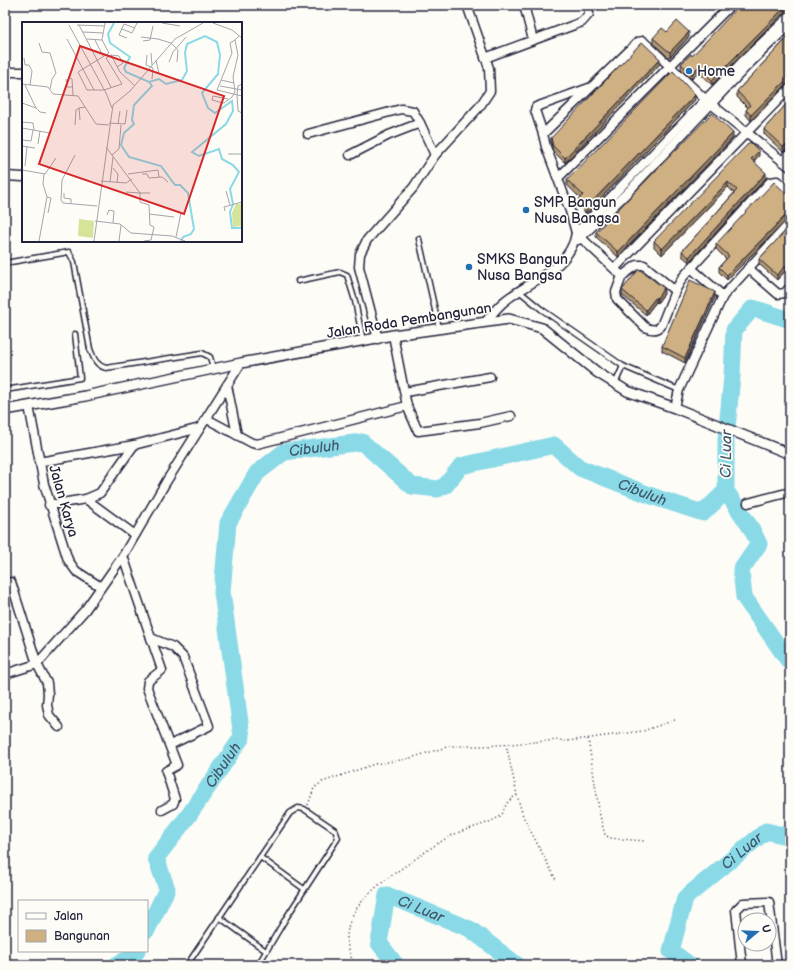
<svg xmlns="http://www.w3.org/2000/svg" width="795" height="970" font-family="'Balsamiq Sans',sans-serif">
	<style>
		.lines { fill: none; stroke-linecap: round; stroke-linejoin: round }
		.river { stroke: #89d9e6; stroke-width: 17 }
		.service-casing { stroke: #22223b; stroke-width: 7 }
		.minor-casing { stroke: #22223b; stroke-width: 11 }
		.tertiary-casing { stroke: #22223b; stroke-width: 12 }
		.path { stroke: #22223b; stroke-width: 1.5; stroke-dasharray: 1 3; stroke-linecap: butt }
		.service { stroke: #fdfcf7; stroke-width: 4 }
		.minor { stroke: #fdfcf7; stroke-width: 8 }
		.tertiary { stroke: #fdfcf7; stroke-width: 9 }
		.wall { fill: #b29771; stroke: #22223b }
		.shaded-wall { fill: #917b5c; stroke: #22223b }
		.building { fill: #cfb083; stroke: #22223b }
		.poi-dot { fill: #1f6fb2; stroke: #fdfcf7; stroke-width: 1.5 }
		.labels { text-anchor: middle; stroke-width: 3.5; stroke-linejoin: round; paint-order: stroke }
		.poi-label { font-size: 14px; fill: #22223b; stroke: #fdfcf7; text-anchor: start }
		.street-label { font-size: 14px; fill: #22223b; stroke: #fdfcf7 }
		.water-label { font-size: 15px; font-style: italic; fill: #41596e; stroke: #fdfcf7 }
		.inset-river { fill: none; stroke: #89d9e6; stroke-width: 2 }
		.inset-road { fill: none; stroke: #a5a5ac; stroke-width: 1 }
		.view { fill: #d62828; fill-opacity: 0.15; stroke: #d62828; stroke-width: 2 }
		.inset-edge { fill: none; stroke: #22223b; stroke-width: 2 }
	</style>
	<rect width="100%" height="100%" fill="#fdfcf7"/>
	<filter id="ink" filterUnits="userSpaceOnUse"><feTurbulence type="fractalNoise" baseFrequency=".025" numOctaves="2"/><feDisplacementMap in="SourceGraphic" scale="8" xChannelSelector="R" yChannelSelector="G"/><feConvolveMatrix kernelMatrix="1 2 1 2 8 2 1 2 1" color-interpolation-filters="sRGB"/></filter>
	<g filter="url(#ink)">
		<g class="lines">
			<g class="river">
				<path d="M790,320L753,308L734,330L732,376L726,439V491L751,528L759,544L741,570L744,597L790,663"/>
				<path id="s1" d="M147,930L167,889L156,858L189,815L242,737L222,592L228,523L257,473L284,452L362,442L412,486L438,489L446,485L461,466L554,445L580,468L657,498L703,513L726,491"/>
				<path d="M116,965L135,954L137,951"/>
				<path id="s2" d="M396,965L379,943L387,895L470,929L517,965"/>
				<path id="s3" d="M690,965L671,951L685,898L766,831L790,837"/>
			</g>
			<defs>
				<g id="service">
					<path d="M419,239L439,328"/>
					<path d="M5,263L69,252L74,262L90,349C94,359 96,365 106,368L202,353L210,357L213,368"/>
					<path d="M298,281L340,272L347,275L355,301L363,341"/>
					<path d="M519,291L541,309L623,366L679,390"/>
					<path d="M615,384L623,366"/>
					<path d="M5,390L80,378L75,334"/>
					<path d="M260,857L304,889"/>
					<path d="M219,917L266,951"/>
					<path d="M187,965L290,813L298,808L304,809L335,830L338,838L286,918L258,965"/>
				</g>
				<g id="minor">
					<path d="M524,5L533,40"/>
					<path d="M485,58L582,22L589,14L588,5"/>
					<path d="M5,72H23"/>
					<path d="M308,134L401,109L413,111L420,123"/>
					<path d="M543,134L535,110L536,107L589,88"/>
					<path d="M350,155L389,135L420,123L435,155"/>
					<path d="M782,161L790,153"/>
					<path d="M790,167L706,100L643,41L638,42L543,134L546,147L570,211L576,233L622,276L616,292L617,299L645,327C651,330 656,331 661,326L675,291L683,277L770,182L777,181L790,193"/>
					<path d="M5,176L23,177"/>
					<path d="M558,178L731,5"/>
					<path d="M578,240L629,191L746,67L790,24"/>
					<path d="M615,268L790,88"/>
					<path d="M691,268L723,296"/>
					<path d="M748,268L778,294L785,293L790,287"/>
					<path d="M622,276L637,265H644L675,291"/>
					<path d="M487,320C493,313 498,306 506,300C530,281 571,268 576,233L741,63L790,16"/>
					<path d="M393,335L407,406L418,431L480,423L511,416"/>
					<path d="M378,339L359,267L360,254L367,240L413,188L435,155L480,106L490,91L489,68L467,5"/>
					<path d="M227,385L237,435"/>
					<path d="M405,392L490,377"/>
					<path d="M29,406L44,484L68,560L76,571L101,587"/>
					<path d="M675,408L679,390L723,296L790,223"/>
					<path d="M207,419L252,443L257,444L407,406"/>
					<path d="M39,462L134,445L200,428"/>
					<path d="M86,499L135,535"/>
					<path d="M748,503L790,492"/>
					<path d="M49,505L86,499L100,493L134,445"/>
					<path d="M123,556L151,638L173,647L183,657L209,726L170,745"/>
					<path d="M11,582L37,664L85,610L123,556L166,482L241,363"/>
					<path d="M151,638L162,670L148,681L147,688L177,765L166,771L175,799L173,804L162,810"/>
					<path d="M5,674L37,664L47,683L48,694L47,705L49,715L59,727"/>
					<path d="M742,965L736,910L743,903L769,902L777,965"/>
				</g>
				<path id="tertiary" d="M5,410L85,396L241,363L393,335L509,319L542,328L598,373L627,391L675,408L790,454"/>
			</defs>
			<use href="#service" class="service-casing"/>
			<use href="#minor" class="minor-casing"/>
			<use href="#tertiary" class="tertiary-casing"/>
			<g class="path">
				<path d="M588,739L600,816L605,835L610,838L644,841"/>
				<path d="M506,744L517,795L523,816L556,880"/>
				<path d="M308,805L314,788L322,782L375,764L407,759L450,746H486L558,740L568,741L643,731L675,720"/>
				<path d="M355,965C328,916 376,886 411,862C423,854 435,844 449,837C467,827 484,827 502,815C505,805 508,800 517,795"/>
			</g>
			<use href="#service" class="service"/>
			<use href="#minor" class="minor"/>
			<use href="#tertiary" class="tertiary"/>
		</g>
		<g class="wall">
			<path d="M790,5V7L712,85L698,72L692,79L681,69V64L692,56Z"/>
			<path d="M667,32L689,37L670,57H668L653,43V38Z"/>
			<path d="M790,35V83H788L751,121L746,115V110L748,108L737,97V91Z"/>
			<path d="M660,64L565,163L553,151L551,143V138Z"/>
			<path d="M695,100L586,214L578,206V200L580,198L567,185V180Z"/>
			<path d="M790,100V148L783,152L764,134V129Z"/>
			<path d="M733,138L618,257L596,237V232Z"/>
			<path d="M759,156L754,161L766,178L689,262L682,256V251L734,193L728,187L662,255L654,247V241Z"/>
			<path d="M790,197V218H789L727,280L719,272V267L726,259L716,249V244Z"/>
			<path d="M790,226V266L777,280L759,264V259Z"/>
			<path d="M622,290L664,294L657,303L656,302L646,315L622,295Z"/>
			<path d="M715,297L685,363L662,351V346Z"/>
		</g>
		<g class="shaded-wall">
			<path d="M787,5H790V7L712,85V80Z"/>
			<path d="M689,32V37L670,57V52Z"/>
			<path d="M660,59V64L565,163V158Z"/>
			<path d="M698,67V72L692,79V74Z"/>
			<path d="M788,78V83L751,121V115Z"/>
			<path d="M695,95V100L586,214V208Z"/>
			<path d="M733,133V138L618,257V252Z"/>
			<path d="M790,143V148L783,152V147Z"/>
			<path d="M759,151V156L751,164V159Z"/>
			<path d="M766,173V178L689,262V257Z"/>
			<path d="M728,182V187L662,255V249Z"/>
			<path d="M789,212V218L727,280V275Z"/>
			<path d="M790,261V266L777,280V275Z"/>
			<path d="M664,288V294L657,303V298Z"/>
			<path d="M715,292V297L685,363V358Z"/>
			<path d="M656,297V302L646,315V310Z"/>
		</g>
		<g class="building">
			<path d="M740,5H787L712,80L698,67L692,74L681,64L691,54L692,56Z"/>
			<path d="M677,21L689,32L670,52L668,51L653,38L662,28L667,32Z"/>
			<path d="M790,35V78H788L751,115L746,110L750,105L737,91Z"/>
			<path d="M642,42L660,59L565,158L553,146L551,138Z"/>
			<path d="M673,71L695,95L586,208L578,200L583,195L567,180Z"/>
			<path d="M790,100V143L783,147L764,129Z"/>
			<path d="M712,113L733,133L618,252L596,232Z"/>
			<path d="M750,142L759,151L751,159L766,173L689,257L682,251L737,190L728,182L662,249L654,241Z"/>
			<path d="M774,182L790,197V213L789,212L727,275L719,267L729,256L716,244Z"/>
			<path d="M790,226V261L777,275L759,259Z"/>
			<path d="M639,269L664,288L657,298L656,297L646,310L622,290Z"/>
			<path d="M690,280L715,292L685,358L662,346Z"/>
		</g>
	</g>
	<g class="poi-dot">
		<circle cx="689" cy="71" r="4"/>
		<circle cx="526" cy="210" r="4"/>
		<circle cx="469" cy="267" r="4"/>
	</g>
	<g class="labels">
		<g class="poi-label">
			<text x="697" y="76">Home</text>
			<text x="534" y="207">SMP Bangun<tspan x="534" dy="16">Nusa Bangsa</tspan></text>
			<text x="477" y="264">SMKS Bangun<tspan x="477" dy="16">Nusa Bangsa</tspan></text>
		</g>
		<g class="street-label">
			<text transform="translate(409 320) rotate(-9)" y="5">Jalan Roda Pembangunan</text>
			<text transform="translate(64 501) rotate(74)" y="5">Jalan Karya</text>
		</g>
		<g class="water-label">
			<text dy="5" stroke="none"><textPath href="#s1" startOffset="565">Cibuluh</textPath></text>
			<text transform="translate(726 454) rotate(-89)" y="5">Ci Luar</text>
			<text dy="5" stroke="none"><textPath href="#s1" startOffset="936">Cibuluh</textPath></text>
			<text dy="5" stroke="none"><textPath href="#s1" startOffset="193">Cibuluh</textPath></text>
			<text dy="5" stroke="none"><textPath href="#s3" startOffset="152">Ci Luar</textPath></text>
			<text dy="5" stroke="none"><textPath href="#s2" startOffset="113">Ci Luar</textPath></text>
		</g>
	</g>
	<g transform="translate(22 22)">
		<rect width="220" height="220" fill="#fdfcf7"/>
		<path d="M214,182H220V204L211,205L210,191ZM57,197L72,199L71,216L56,214Z" fill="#d5e498"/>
		<path class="inset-river" d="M92,1L86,12L88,21L108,35L102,46L104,50L127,60L137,57L144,62L160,58L165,49L163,31L165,22L183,14L195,20L198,33L196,52L180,71L186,86L193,91L210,79L211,89L204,102L170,130L177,134L197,127L200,137L211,143L217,150L208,167L211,182L208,190L210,206H220M127,60L130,64L112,83L110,98L112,102L102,111L99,123L107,135L139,144L153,163H158L166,171L172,207L169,212L161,215L159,219"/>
		<path class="inset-road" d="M83,1L80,18L87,31L56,50L65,68H82L100,62L84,36L89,33L97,34L101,41L95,45M140,1L158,4M191,1L210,8L220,16M47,3L84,71L90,86M55,3L82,4M57,3L89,65M100,7L110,11L115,1M61,10L81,11M119,15L136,17L149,21L156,28L155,40M105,16L97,13L102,2L113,6M45,17L72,68M65,17L80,18M73,18L81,34M213,18L208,21L210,31L195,68L220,74M121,19L128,18L131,4M17,21L20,30L28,31L34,51L30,57L28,67M129,31L130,43M89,33L98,50L112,63M125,33L124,43L131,46L130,57M2,36L3,43H7L10,49L8,63M134,38L137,52M147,40L151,30L164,15M46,55L50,57L51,73M44,57L45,65H51M199,58L212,61M0,62L26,65L31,72L56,74L74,102L87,103M220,62L216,64L215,73L216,89L220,91M3,63L14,86L18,90L24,91M198,64L220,68M206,77L191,74L190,78L201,81H202L210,75L213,70L211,55L216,33L213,18L217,14M0,81L14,86M58,98L57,86L63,85M0,100L11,101L12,108M87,101L103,102L105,88M96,102L98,89M53,103L54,88L57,86M0,106L28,111M0,118L9,119L11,108M16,122L18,109M0,124L13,126M84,125L118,171L104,170M206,132H220M53,133L40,158L39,178L41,181L75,184M90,133L97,127L99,103M3,144L5,125M91,146L96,152L95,161M0,148L23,152L34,136M106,152L136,148L137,155M120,152H125L127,156L140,155L146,160M79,159L104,161L110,157M88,160L91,135M204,169L208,183M42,171V176L49,177V181M25,175L29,176L26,191M203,189L202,185L220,180M127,192L152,195M85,193L87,188L92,189L91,201M73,199L98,202L109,211L150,214L163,219M154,215L159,191M17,219L25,175L21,162L22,152M72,219L91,83L108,69L153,17L181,1M97,219L99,203M122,219L129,218L132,205L128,203L127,183L118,180V171H128"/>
		<path class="view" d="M58,24L202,74L162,192L17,142Z"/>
		<rect width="220" height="220" class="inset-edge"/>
	</g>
	<rect width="795" height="970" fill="none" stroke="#fdfcf7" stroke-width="20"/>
	<rect x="10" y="10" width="775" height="950" fill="none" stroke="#22223b" stroke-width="1.5" filter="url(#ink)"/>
	<rect x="18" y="900" width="130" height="52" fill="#fdfcf7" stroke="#a5a5ac"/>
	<rect x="26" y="913" width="20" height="6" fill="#fdfcf7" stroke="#a5a5ac"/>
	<text x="54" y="920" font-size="12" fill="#22223b">Jalan</text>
	<rect x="26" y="930" width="20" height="12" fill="#cfb083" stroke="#a5a5ac"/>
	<text x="54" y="940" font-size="12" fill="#22223b">Bangunan</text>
	<g transform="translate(757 932) rotate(71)"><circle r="19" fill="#fdfcf7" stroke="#a5a5ac"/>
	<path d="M0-3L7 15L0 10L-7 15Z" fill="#1f6fb2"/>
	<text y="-6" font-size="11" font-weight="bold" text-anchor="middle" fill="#22223b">U</text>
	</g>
</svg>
